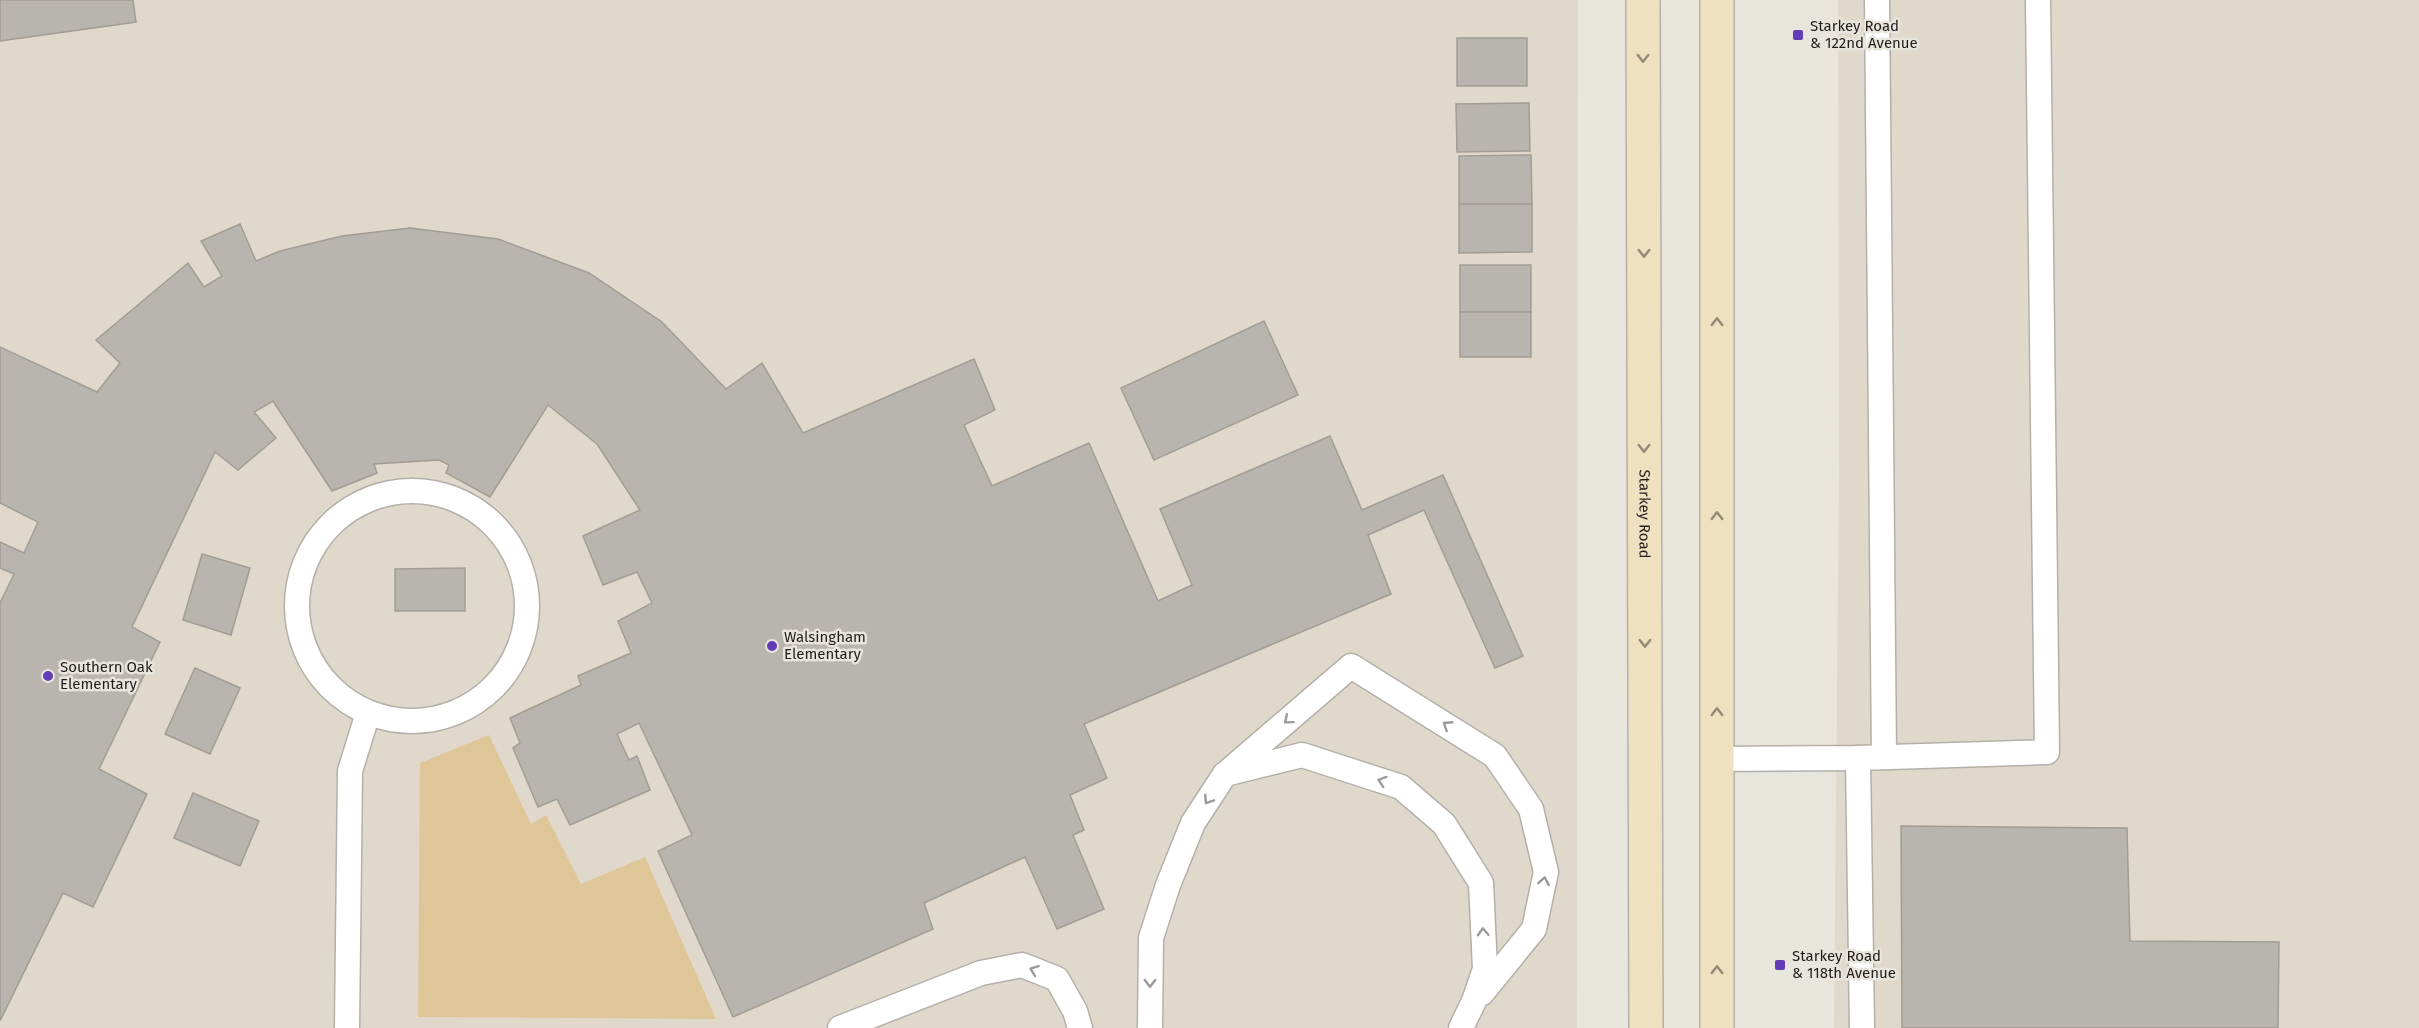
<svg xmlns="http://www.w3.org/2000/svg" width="2419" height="1028" font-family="'Fira Sans',sans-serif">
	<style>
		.built { fill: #e0d8ca }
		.green { fill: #dec698 }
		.building { fill: #b8b4ae; stroke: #a19d96; stroke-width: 1.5 }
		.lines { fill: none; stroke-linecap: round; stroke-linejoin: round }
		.lane-casing { stroke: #b4b0a9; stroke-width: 27 }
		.secondary-casing { stroke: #b4b0a9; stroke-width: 36 }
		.lane { stroke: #fff; stroke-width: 24 }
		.secondary { stroke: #efe0bf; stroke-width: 33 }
		.oneway { stroke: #928976 }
		.oneway2 { stroke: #9b9a99 }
		.poi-dot { fill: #623db5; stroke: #e8e5dd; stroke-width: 2 }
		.labels { text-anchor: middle; stroke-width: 5; stroke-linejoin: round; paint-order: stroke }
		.poi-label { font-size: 15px; fill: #201e1c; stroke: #e8e5dd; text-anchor: start }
		.street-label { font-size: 15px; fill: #201e1c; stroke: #e8e5dd }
	</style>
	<rect width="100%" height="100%" fill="#e8e5dd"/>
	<g class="built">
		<path d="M0,0H1578L1577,1028H0Z"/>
		<path d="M1838,0H2419V1028H1834L1839,471Z"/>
	</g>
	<path class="green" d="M489,735L531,824L546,815L581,884L645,857L716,1019L418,1017L420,763Z"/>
	<g class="building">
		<path d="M0,0H133L136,22L0,41Z"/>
		<rect x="1457" y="38" width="70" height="48"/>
		<path d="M1529,103L1530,151L1457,152L1456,104Z"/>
		<path d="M1531,155L1532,204H1459V156Z"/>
		<path d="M1459,204H1532V252L1459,253Z"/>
		<path d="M240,224L256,261L280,251L342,236L410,228L498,239L589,273L662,322L726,389L762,363L803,433L974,359L995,410L964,425L992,486L1089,443L1158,601L1192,585L1160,509L1330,436L1362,510L1443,475L1523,656L1495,668L1424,510L1368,535L1391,594L1084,724L1107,778L1070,795L1084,830L1073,835L1104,909L1057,929L1025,857L924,903L933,929L733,1017L658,851L692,835L639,723L617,734L629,760L637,756L650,790L570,825L557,799L538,807L513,748L520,743L510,718L581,685L578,676L631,653L618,621L652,603L637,572L603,585L583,536L640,510L597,444L548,405L490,497L446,473L449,465L439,460L374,464L377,473L332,491L273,401L254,412L276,438L238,470L215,452L132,627L160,642L99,769L147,794L93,907L63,893L0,1021V603L14,574L0,568V542L24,553L38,522L0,503V347L97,392L120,363L96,340L188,263L204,287L222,276L201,241Z"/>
		<rect x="1460" y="265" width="71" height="47"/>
		<rect x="1460" y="312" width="71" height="45"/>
		<path d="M1264,321L1298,395L1154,460L1121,388Z"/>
		<path d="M202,554L250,568L231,635L183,620Z"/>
		<path d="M465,568V611H395V569Z"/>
		<path d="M195,668L240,688L210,754L165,734Z"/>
		<path d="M193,793L259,821L240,866L174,838Z"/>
		<path d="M1901,826L2127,828L2130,941L2279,942L2278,1028H1902Z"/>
	</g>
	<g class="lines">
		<defs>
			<g id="lane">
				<path d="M1877,0L1884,757"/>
				<circle cx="412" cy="606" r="115"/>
				<path d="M1858,758L1862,1028"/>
				<path d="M1717,759L1858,758L2047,752L2038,0"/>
				<path d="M1230,770L1351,666L1495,756L1531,809L1546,872L1534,929L1482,993"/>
				<path d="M347,1028L350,771L368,713"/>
				<path d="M840,1028L981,973L1022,965L1057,979L1075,1011L1080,1028"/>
				<path d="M1150,1028L1151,938L1168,885L1193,823L1225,774L1302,755L1401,787L1444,824L1481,883L1485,969L1474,1001L1461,1028"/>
			</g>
			<g id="secondary">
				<path id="s1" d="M1643,0L1646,1028"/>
				<path d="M1717,0V1028"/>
			</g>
		</defs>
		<use href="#lane" class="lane-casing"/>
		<use href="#secondary" class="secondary-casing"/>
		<use href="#lane" class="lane"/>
		<use href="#secondary" class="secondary"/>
	</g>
	<defs><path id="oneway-chevron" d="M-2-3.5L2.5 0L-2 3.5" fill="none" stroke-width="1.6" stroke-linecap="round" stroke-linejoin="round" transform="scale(1.5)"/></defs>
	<g class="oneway">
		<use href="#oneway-chevron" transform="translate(1643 58) rotate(90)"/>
		<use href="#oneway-chevron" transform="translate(1644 253) rotate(90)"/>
		<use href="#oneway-chevron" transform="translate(1717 322) rotate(-90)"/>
		<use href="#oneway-chevron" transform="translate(1644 448) rotate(90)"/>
		<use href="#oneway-chevron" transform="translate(1717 516) rotate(-90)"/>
		<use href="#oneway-chevron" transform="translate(1645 643) rotate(90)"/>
		<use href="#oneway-chevron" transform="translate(1717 712) rotate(-90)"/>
		<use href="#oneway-chevron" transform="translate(1717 970) rotate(-90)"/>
	</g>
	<g class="oneway2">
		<use href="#oneway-chevron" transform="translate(1288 720) rotate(140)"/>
		<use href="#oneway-chevron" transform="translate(1447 725) rotate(-147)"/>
		<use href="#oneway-chevron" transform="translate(1382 781) rotate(-162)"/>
		<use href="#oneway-chevron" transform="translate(1208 800) rotate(123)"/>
		<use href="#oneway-chevron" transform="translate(1544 881) rotate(-80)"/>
		<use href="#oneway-chevron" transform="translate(1483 932) rotate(-93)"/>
		<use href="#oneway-chevron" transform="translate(1034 970) rotate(-159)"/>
		<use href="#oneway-chevron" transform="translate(1150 983) rotate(91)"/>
	</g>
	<g class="poi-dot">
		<rect x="1792" y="29" width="12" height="12" rx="3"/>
		<circle cx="772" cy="646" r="6"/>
		<circle cx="48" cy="676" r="6"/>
		<rect x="1774" y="959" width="12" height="12" rx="3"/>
	</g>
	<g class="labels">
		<g class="poi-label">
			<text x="1810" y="31">Starkey Road<tspan x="1810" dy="17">&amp; 122nd Avenue</tspan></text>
			<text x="784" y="642">Walsingham<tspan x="784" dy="17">Elementary</tspan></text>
			<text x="60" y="672">Southern Oak<tspan x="60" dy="17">Elementary</tspan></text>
			<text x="1792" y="961">Starkey Road<tspan x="1792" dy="17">&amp; 118th Avenue</tspan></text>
		</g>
		<g class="street-label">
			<text dy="5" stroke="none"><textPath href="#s1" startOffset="514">Starkey Road</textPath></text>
		</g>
	</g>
</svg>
